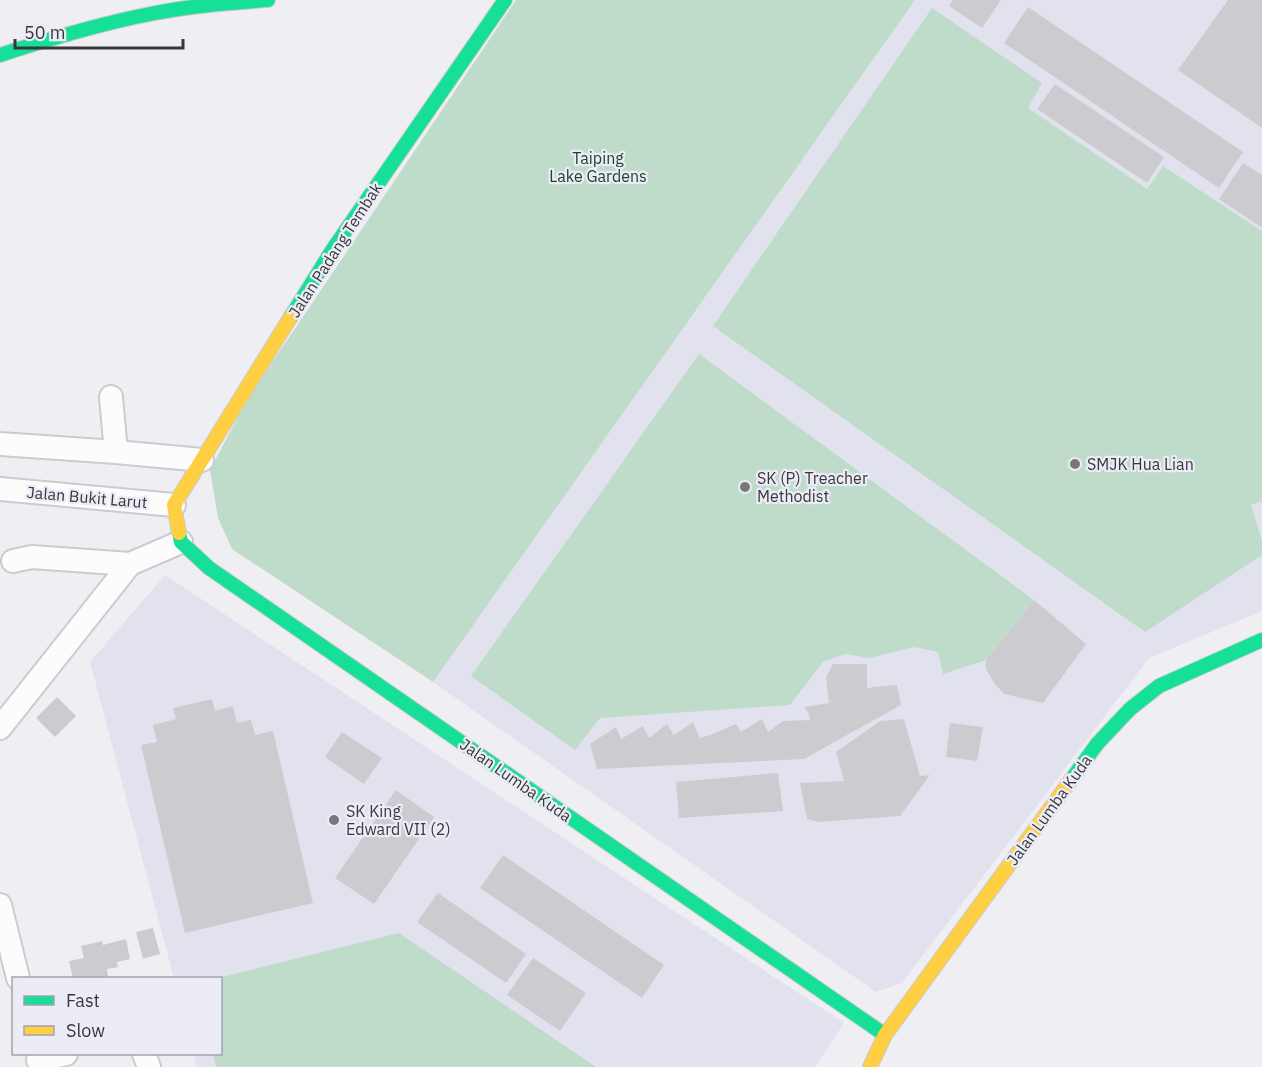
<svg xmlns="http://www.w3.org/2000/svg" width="1262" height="1067" font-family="'IBM Plex Sans',sans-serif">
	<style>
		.built { fill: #e1e2ee }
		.green { fill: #bfdcca }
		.building { fill: #ccccd0 }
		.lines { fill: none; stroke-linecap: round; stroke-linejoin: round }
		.street-casing { stroke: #ccccd0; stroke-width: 26 }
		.fast-casing { stroke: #ccccd0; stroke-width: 16 }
		.slow-casing { stroke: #ccccd0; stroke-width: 16 }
		.street { stroke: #fcfcfd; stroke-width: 22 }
		.fast { stroke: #16e098; stroke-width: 14 }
		.slow { stroke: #ffcf43; stroke-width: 14 }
		.poi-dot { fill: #78787c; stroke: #ebecf6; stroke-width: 2 }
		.labels { text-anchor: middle; stroke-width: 4.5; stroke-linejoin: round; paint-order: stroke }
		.park-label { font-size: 16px; fill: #1d432b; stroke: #ebecf6 }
		.street-label { font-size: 16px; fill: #38383c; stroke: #ebecf6 }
		.poi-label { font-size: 16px; fill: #38383c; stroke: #ebecf6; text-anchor: start }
	</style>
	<rect width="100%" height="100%" fill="#eeeef3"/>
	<g class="built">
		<path d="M915,0H1262V611L1149,658L902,983L876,992L433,682Z"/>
		<path d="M165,575L844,1023L815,1067H197L194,1054H220V978H174L90,662Z"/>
	</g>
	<g class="green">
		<path d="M516,0H915L433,682L232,549L218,518L210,470L247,400Z"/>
		<path d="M932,8L1042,83L1028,108L1147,189L1163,166L1262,231V501L1251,505L1262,541V555L1145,632L713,326Z"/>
		<path d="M699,354L1034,600L986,660L943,674L938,652L914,647L870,658L845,654L823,662L790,705L600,718L575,750L471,676Z"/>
		<path d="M399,933L596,1067H216L213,1054H220V978H218Z"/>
	</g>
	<g class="building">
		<path d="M953,0H1001L982,28L949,6Z"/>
		<path d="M1228,0H1262V128L1178,70Z"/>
		<path d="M1028,7L1243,152L1219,188L1004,43Z"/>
		<path d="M1055,84L1164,157L1147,183L1037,109Z"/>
		<path d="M1243,163L1262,175V228L1219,199Z"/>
		<path d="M1034,600L1086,644L1043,703L1004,694L995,684L986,669V660Z"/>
		<path d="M833,664H867V689L872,687L897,685L901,705L804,759L597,769L590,744L616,727L621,739L643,726L649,738L667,724L674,735L693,722L700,738L710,735L736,724L741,732L762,719L768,732L783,721L810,720L809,714L804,707L829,703L826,677Z"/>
		<path d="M57,697L76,716L55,737L36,718Z"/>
		<path d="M212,699L215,711L233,706L237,723L251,720L255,735L273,731L313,903L185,933L141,745L157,742L153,725L176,719L173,708Z"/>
		<path d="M904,719L920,776L930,775L900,816L818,822L807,819L800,783L844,781L836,752L880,721Z"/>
		<path d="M950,723L983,727L977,761L946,757Z"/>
		<path d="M342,732L382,758L364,784L325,757Z"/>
		<path d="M778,773L783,811L679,818L676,782Z"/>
		<path d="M396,790L434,817L374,904L335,878Z"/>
		<path d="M503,855L664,965L642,998L480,888Z"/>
		<path d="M438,893L526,954L506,983L417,922Z"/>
		<path d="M153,928L160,954L143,959L136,932Z"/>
		<path d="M126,939L130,959L117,962L118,967L107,969L108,976L98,978H73L69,961L84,958L81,946L102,941L103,945Z"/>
		<path d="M533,958L586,993L560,1031L507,995Z"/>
	</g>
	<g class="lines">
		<defs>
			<g id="street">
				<path d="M111,397L116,452"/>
				<path d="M0,444L116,452L202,460"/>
				<path d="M0,489L174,505"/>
				<path d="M13,561L32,557L130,564"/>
				<path d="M0,728L130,564L181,542"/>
				<path d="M0,905L18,978"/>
				<path d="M144,1054L149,1067"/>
				<path d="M38,1060L66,1054"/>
			</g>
			<g id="fast">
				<path d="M0,55C49,39 99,24 150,14C189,6 229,3 268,0"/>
				<path d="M290,318L333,249L505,0"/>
				<path d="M179,533L181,542L209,568L885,1035"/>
				<path d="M1071,780L1097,744L1130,709L1159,686L1262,640"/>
			</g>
			<g id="slow">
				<path d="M179,533L174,505L290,318"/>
				<path d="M870,1067L885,1035L1071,780"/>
			</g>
		</defs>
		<use href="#street" class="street-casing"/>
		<use href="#fast" class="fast-casing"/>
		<use href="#slow" class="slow-casing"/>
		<use href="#street" class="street"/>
		<use href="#fast" class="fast"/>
		<use href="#slow" class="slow"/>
	</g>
	<g class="poi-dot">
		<circle cx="1075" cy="464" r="6"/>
		<circle cx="745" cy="487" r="6"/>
		<circle cx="334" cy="820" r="6"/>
	</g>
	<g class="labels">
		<g class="park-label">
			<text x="598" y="164">Taiping<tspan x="598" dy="18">Lake Gardens</tspan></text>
		</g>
		<g class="street-label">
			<text transform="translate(335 250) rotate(-57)" y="6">Jalan Padang Tembak</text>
			<text transform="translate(87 497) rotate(5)" y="6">Jalan Bukit Larut</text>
			<text transform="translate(516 780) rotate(35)" y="6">Jalan Lumba Kuda</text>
			<text transform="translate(1049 810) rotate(-54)" y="6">Jalan Lumba Kuda</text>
		</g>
		<g class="poi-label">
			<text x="1087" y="470">SMJK Hua Lian</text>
			<text x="757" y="484">SK (P) Treacher<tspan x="757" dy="18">Methodist</tspan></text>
			<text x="346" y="817">SK King<tspan x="346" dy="18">Edward VII (2)</tspan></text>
		</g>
	</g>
	<rect x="12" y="977" width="210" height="78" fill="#ebecf6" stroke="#a3a4ac" stroke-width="1.5"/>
	<rect x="24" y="996" width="30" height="9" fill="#16e098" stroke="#a3a4ac" stroke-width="1.5"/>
	<text x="66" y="1007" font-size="18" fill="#38383c">Fast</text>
	<rect x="24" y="1026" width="30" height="9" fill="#ffcf43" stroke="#a3a4ac" stroke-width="1.5"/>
	<text x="66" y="1037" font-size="18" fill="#38383c">Slow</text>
	<path d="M15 39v9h168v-9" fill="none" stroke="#38383c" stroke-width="3"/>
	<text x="24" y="39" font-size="18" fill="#38383c" stroke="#ebecf6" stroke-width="4.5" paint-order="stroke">50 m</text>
</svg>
